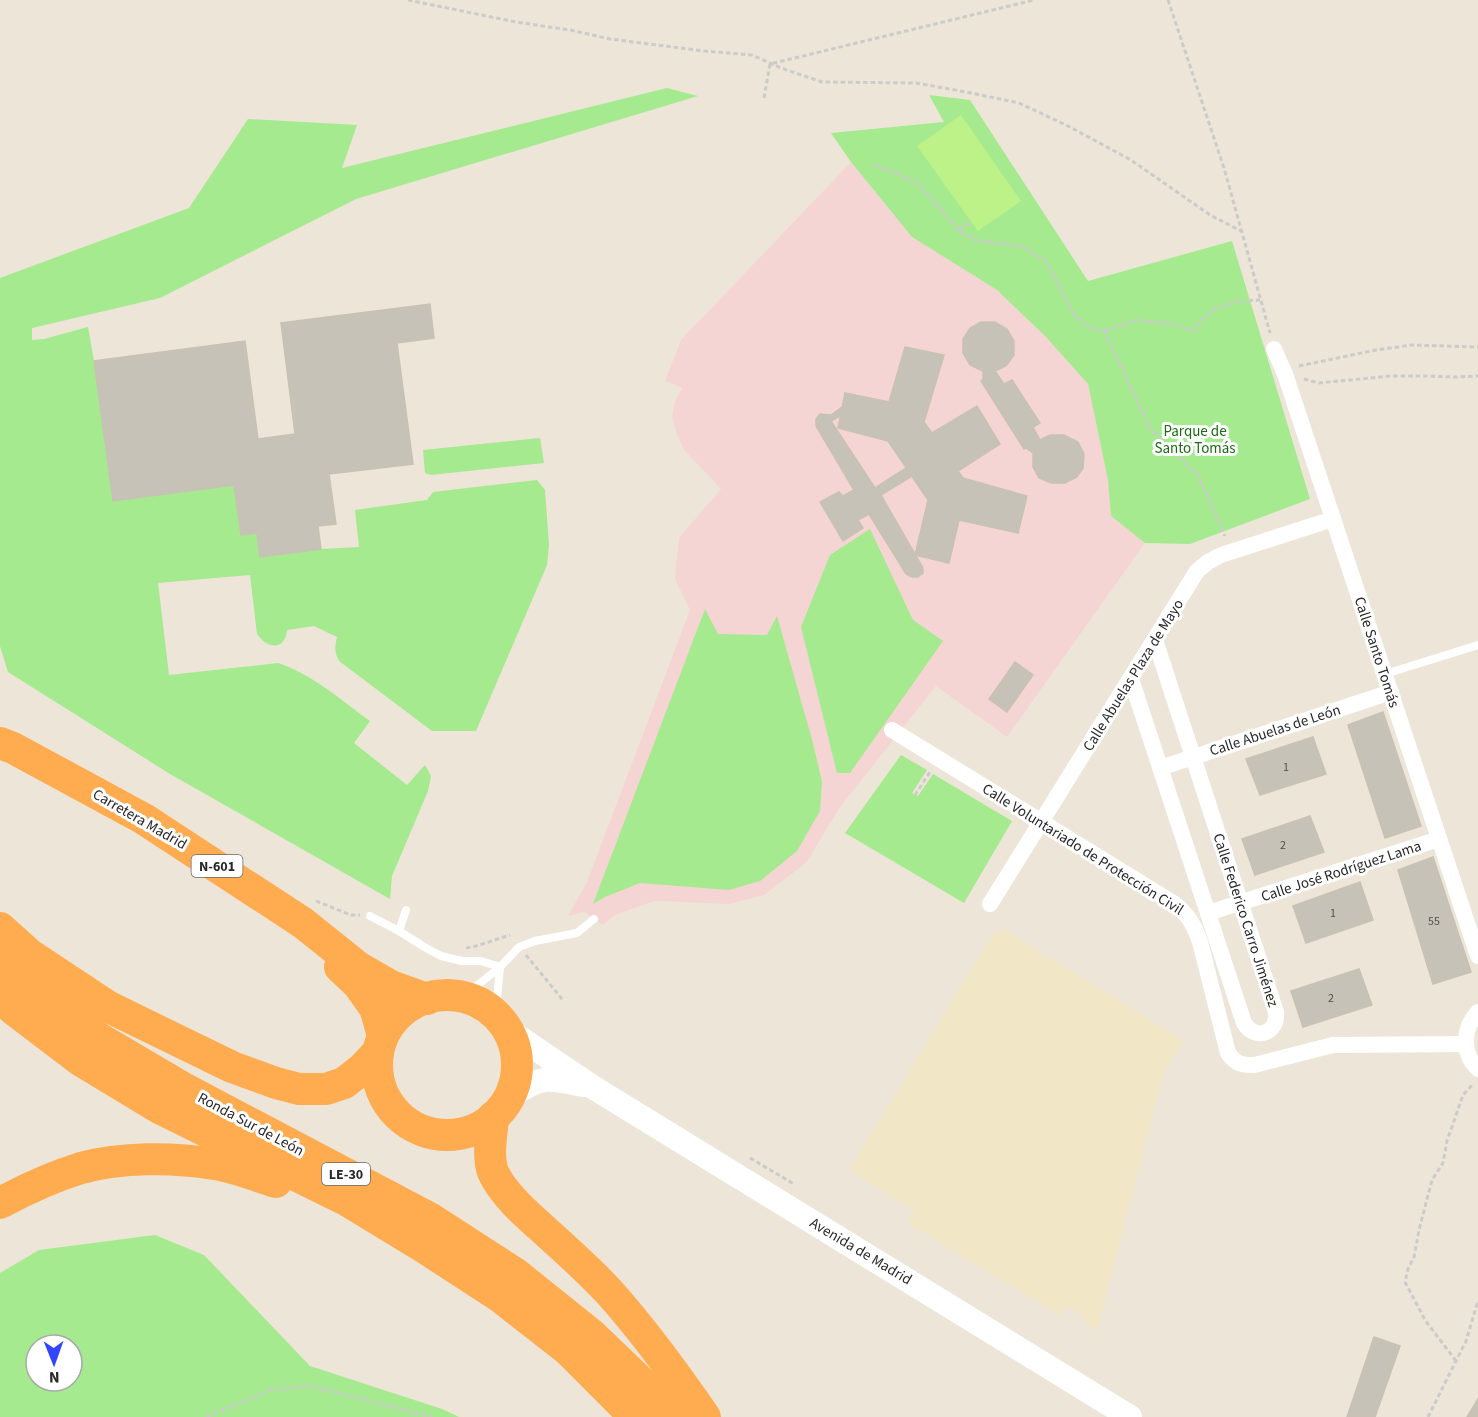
<svg xmlns="http://www.w3.org/2000/svg" width="1478" height="1417" font-family="'Source Sans 3',sans-serif">
	<style>
		.education { fill: #f1e6c5 }
		.medical { fill: #f5d5d3 }
		.green { fill: #a5ea8e; fill-rule: evenodd }
		.pitch { fill: #bcf288 }
		.building { fill: #c7c2b8; stroke: #c8c2b2; stroke-width: 1.5 }
		.lines { fill: none; stroke-linecap: round; stroke-linejoin: round }
		.path { stroke: #cbcbcb; stroke-width: 3; stroke-dasharray: 4.5 3; stroke-linecap: butt }
		.lane { stroke: #fff; stroke-width: 8 }
		.street { stroke: #fff; stroke-width: 16 }
		.secondary { stroke: #fff; stroke-width: 24 }
		.highway { stroke: #ffac50; stroke-width: 32 }
		.labels { text-anchor: middle; stroke-width: 6; stroke-linejoin: round; paint-order: stroke }
		.number-label { font-size: 12px; fill: #504e4c }
		.shield { fill: #fff; stroke: #686868; stroke-width: 1.5 }
		.shield-label { font-size: 14px; font-weight: bold; fill: #282828 }
		.park-label { font-size: 15px; fill: #1c6c12; stroke: #fff }
		.street-label { font-size: 15px; fill: #282828; stroke: #fff }
	</style>
	<rect width="100%" height="100%" fill="#ede5d8"/>
	<path class="education" d="M1003,929L1184,1041L1163,1074L1097,1332L1068,1305L1061,1316L907,1223L914,1211L849,1170L993,934Z"/>
	<path class="medical" d="M851,162L912,237L997,290L1045,336L1088,384L1108,480L1111,516L1145,543L1007,737L936,686L840,807L806,863L764,895L730,904L654,901L615,915L603,925L585,912L568,916L587,882L690,610L675,579L679,538L721,489L685,451L677,435L672,416L675,401L682,388L665,381L681,340Z"/>
	<g class="green">
		<path d="M667,88L698,96L356,199L160,298L32,328V340L44,339L88,327L94,361L113,500L234,485L241,535L257,533L260,557L321,549L359,547L355,510L427,500L433,492L537,480L545,490L549,545L547,565L476,731H432L339,661C334,652 335,647 337,637L314,626L287,630C285,651 267,649 257,634L250,575L158,583L169,675L278,663C312,674 341,700 370,721L354,743L407,785L425,765L431,776L428,791L392,876L390,899L170,774L8,672L0,646V278L189,208L248,119L357,125L342,168Z"/>
		<path d="M929,95L970,100L1088,281L1232,241L1310,499L1190,544L1145,543L1111,516L1108,480L1088,384L1045,336L997,290L912,237L851,162L831,133L944,122Z"/>
		<path d="M540,438L544,463L431,475L425,473L423,450Z"/>
		<path d="M870,529L913,620L943,641L850,773H837L801,627L830,555Z"/>
		<path d="M705,609L718,634L767,635L777,616L813,743L822,782L820,811L797,851L760,881L729,890L640,883L605,897L593,904Z"/>
		<path d="M901,755L927,770L912,793L918,796L933,774L1012,821L964,903L845,833Z"/>
		<path d="M155,1235L204,1255L310,1366L442,1409L459,1417H0V1273L39,1250ZM36,1345H72V1381H36Z"/>
	</g>
	<path class="pitch" d="M961,115L1021,201L978,231L917,146Z"/>
	<g class="building">
		<path d="M430,304L434,338L397,343L413,464L329,474L336,524L318,526L321,549L260,557L257,533L241,535L234,485L113,501L94,361L245,341L258,439L295,434L281,323Z"/>
		<path d="M981,322H995L1007,329L1014,341V355L1006,366L995,371L1004,384L1012,380L1040,423L1033,427L1040,440L1050,435H1064L1078,442L1084,454L1083,468L1077,477L1065,483H1051L1039,478L1033,467V453L1026,448L1024,449L981,381L983,380V371L970,365L963,353V339L970,328Z"/>
		<path d="M905,347L944,355L924,422L932,433L977,406L1000,444L958,471L963,478L1027,496L1018,533L959,520L949,563L915,555L928,500L888,441L838,428L845,393L889,402Z"/>
		<path d="M842,407L840,416L831,421L875,488L906,468L912,476L881,495L923,568V573L918,577H912L906,574L869,514L858,520L863,528L843,541L820,502L839,492L843,496L854,490L816,426V419L820,414L831,415Z"/>
		<path d="M1015,662L1033,675L1007,712L989,699Z"/>
		<path d="M1383,712L1421,826L1385,838L1348,725Z"/>
		<path d="M1313,737L1326,774L1260,795L1246,759Z"/>
		<path d="M1310,816L1324,852L1255,875L1242,839Z"/>
		<path d="M1433,857L1471,972L1433,984L1398,870Z"/>
		<path d="M1360,882L1373,920L1306,943L1293,906Z"/>
		<path d="M1359,969L1372,1005L1303,1027L1291,991Z"/>
		<path d="M1374,1337L1400,1346L1375,1417H1347Z"/>
		<path d="M1478,1399V1417H1467Z"/>
	</g>
	<g class="lines">
		<g class="path">
			<path d="M408,0L516,22L570,30L610,39L704,51L752,55L781,68L822,82L916,83L966,92L1019,103L1068,126L1131,160L1210,215L1241,231"/>
			<path d="M1168,0L1224,168L1270,333"/>
			<path d="M764,98L770,64L1034,0"/>
			<path d="M874,165L917,182L961,233L978,241L1022,246L1047,262L1074,315L1088,327L1104,331L1151,430L1198,475L1225,536"/>
			<path d="M959,230L971,222"/>
			<path d="M1105,331L1137,320L1173,324L1193,331L1212,310L1237,301L1260,300"/>
			<path d="M1299,366L1376,350L1412,345L1478,347"/>
			<path d="M1304,379L1319,383L1390,376H1427L1455,377L1478,376"/>
			<path d="M915,795L930,772"/>
			<path d="M316,901L351,915H360"/>
			<path d="M466,948L473,947L510,935"/>
			<path d="M526,955L562,999"/>
			<path d="M750,1158L794,1184"/>
			<path d="M1456,1361L1425,1320L1405,1282L1408,1269L1414,1257L1419,1230L1432,1180L1443,1163L1447,1141L1463,1095L1473,1084"/>
			<path d="M206,1417L270,1390L311,1386L432,1417"/>
			<path d="M1428,1417L1466,1341L1478,1301"/>
		</g>
		<g class="lane">
			<path d="M1385,674L1478,645"/>
			<path d="M370,916L399,931L426,948L441,956L462,961H481L500,967"/>
			<path d="M399,931L406,910"/>
			<path d="M500,967L497,1000L501,1017"/>
			<path d="M463,997L500,967L519,947L535,941L577,933L594,919"/>
		</g>
		<g class="street">
			<path d="M1274,349L1285,374L1478,956"/>
			<path d="M1131,679L1244,1023C1255,1041 1278,1034 1276,1012L1155,640"/>
			<path d="M892,730L1175,904C1189,916 1194,925 1200,942L1228,1053C1236,1064 1241,1065 1254,1065L1333,1045L1466,1044"/>
			<path d="M1160,768L1391,692"/>
			<path d="M990,904L1197,571L1208,562L1221,555L1333,519"/>
			<path d="M1208,913L1439,839"/>
			<path d="M1478,1012C1463,1028 1461,1053 1478,1069"/>
		</g>
		<g class="secondary">
			<path d="M511,1032L591,1086L1130,1417"/>
			<path d="M510,1096C543,1076 545,1077 583,1085"/>
		</g>
		<g class="highway">
			<path d="M0,743L13,748L144,819L303,923L358,967L391,986L427,999"/>
			<path d="M0,928L29,954L109,1007L232,1067L276,1083L299,1089H326L344,1083L362,1069L378,1052"/>
			<path d="M0,960L48,1002L100,1039L185,1089L431,1219L516,1274L592,1335L641,1382L672,1417"/>
			<path d="M340,967L358,984L375,1008L383,1035"/>
			<circle cx="447" cy="1065" r="70"/>
			<path d="M0,997L13,1009L80,1060L161,1109L348,1201L422,1246L499,1296L568,1350L635,1417"/>
			<path d="M493,1117C492,1134 487,1155 493,1172C502,1193 527,1215 544,1230C567,1251 590,1271 610,1293C645,1332 676,1375 705,1417"/>
			<path d="M0,1203C26,1189 52,1177 81,1168C121,1157 173,1157 214,1164C235,1167 256,1176 276,1182"/>
		</g>
	</g>
	<g class="labels">
		<g class="number-label">
			<text x="1286" y="771">1</text>
			<text x="1283" y="849">2</text>
			<text x="1333" y="917">1</text>
			<text x="1434" y="925">55</text>
			<text x="1331" y="1002">2</text>
		</g>
		<g class="shield">
			<rect x="191.5" y="855" width="51" height="22" rx="4.5"/>
			<rect x="322" y="1163" width="48" height="22" rx="4.5"/>
		</g>
		<g class="shield-label">
			<text x="217" y="871">N-601</text>
			<text x="346" y="1179">LE-30</text>
		</g>
		<g class="park-label">
			<text x="1195" y="436">Parque de<tspan x="1195" dy="17">Santo Tomás</tspan></text>
		</g>
		<g class="street-label">
			<text transform="translate(1377 652) rotate(72)" y="5">Calle Santo Tomás</text>
			<text transform="translate(1133 675) rotate(-58)" y="5">Calle Abuelas Plaza de Mayo</text>
			<text transform="translate(1275 730) rotate(-18)" y="5">Calle Abuelas de León</text>
			<text transform="translate(140 819) rotate(30)" y="5">Carretera Madrid</text>
			<text transform="translate(1083 849) rotate(32)" y="5">Calle Voluntariado de Protección Civil</text>
			<text transform="translate(1341 871) rotate(-18)" y="5">Calle José Rodríguez Lama</text>
			<text transform="translate(1246 920) rotate(72)" y="5">Calle Federico Carro Jiménez</text>
			<text transform="translate(251 1124) rotate(28)" y="5">Ronda Sur de León</text>
			<text transform="translate(861 1251) rotate(31)" y="5">Avenida de Madrid</text>
		</g>
	</g>
	<g transform="translate(54 1363) rotate(179)"><circle r="28" fill="#ffffff" stroke="#a9a9a9" stroke-width="1.5"/>
	<path d="M0-4.5L10 22L0 15L-10 22Z" fill="#3246ff"/>
	<text y="-9" font-size="16" font-weight="bold" text-anchor="middle" fill="#282828">N</text>
	</g>
</svg>
